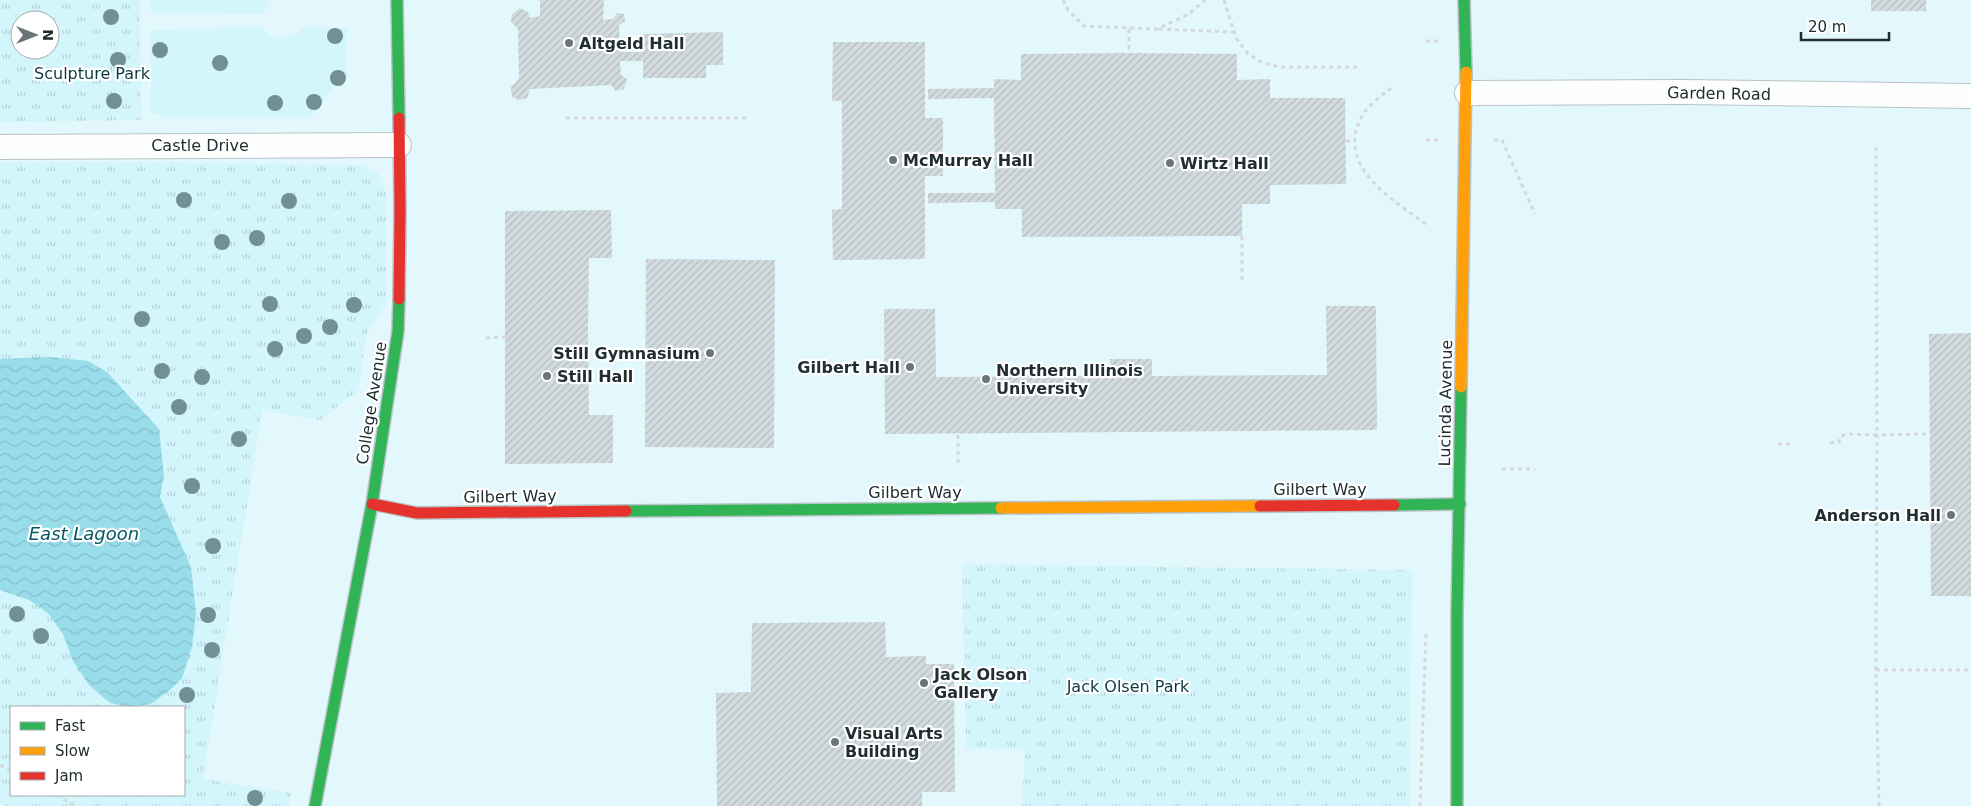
<svg xmlns="http://www.w3.org/2000/svg" width="1971" height="806" font-family="'DejaVu Sans',sans-serif">
	<style>
		.built { fill: #e2f8fd; fill-rule: evenodd }
		.green { fill: #d3f5fc }
		.park { fill: url(#park-tufts); fill-rule: evenodd }
		.water { fill: url(#water-waves) }
		.building { fill: url(#building-hatch) }
		.lines { fill: none; stroke-linecap: round; stroke-linejoin: round }
		.street-casing { stroke: #b9c3c5; stroke-width: 26 }
		.fast-casing { stroke: #b9c3c5; stroke-width: 14 }
		.slow-casing { stroke: #b9c3c5; stroke-width: 14 }
		.jam-casing { stroke: #b9c3c5; stroke-width: 14 }
		.path { stroke: #d5d7d8; stroke-width: 3; stroke-dasharray: 4 4; stroke-linecap: butt }
		.street { stroke: #fdfefe; stroke-width: 24 }
		.fast { stroke: #30b455; stroke-width: 11 }
		.slow { stroke: #ff9f0a; stroke-width: 11 }
		.jam { stroke: #e5322d; stroke-width: 11 }
		.tree { fill: #728f94 }
		.poi-dot { fill: #6a7578; stroke: #fff; stroke-width: 2 }
		.labels { text-anchor: middle; stroke-width: 4.5; stroke-linejoin: round; paint-order: stroke }
		.poi-label { font-size: 16px; font-weight: bold; fill: #212e31; stroke: #fff; text-anchor: start }
		.park-label { font-size: 16px; fill: #0a3840; stroke: #fff }
		.street-label { font-size: 16px; fill: #212e31; stroke: #fff }
		.water-label { font-size: 18px; font-style: italic; fill: #005763; stroke: #fff }
	</style>
	<defs>
		<pattern id="park-tufts" width="24" height="20" patternUnits="userSpaceOnUse" patternTransform="scale(1.25)"><rect width="24" height="20" fill="#d3f5fc"/><path d="M3 7l-1-3M5 7V3M7 7l1-3M15 17l-1-3M17 17v-4M19 17l1-3" fill="none" stroke="#b5d2d8"/></pattern>
		<pattern id="water-waves" width="16" height="10" patternUnits="userSpaceOnUse" patternTransform="scale(1.25)"><rect width="16" height="10" fill="#9addea"/><path d="M0 5q4-4 8 0t8 0" fill="none" stroke="#84bec9"/></pattern>
		<pattern id="building-hatch" width="6" height="6" patternUnits="userSpaceOnUse" patternTransform="scale(1.25)"><rect width="6" height="6" fill="#d2dbdd"/><path d="M-1 1l2-2M0 6l6-6M5 7l2-2" fill="none" stroke="#b4bcbe"/></pattern>
	</defs>
	<rect width="100%" height="100%" fill="#f2f9fb"/>
	<path class="built" d="M0,0H1971V806H0ZM20,20H50V50H20ZM11,707H184V795H11Z"/>
	<g class="green">
		<path d="M151,0H267L270,1L263,14L151,12Z"/>
		<path d="M263,27L268,35L280,37L297,35L303,28H347V75L333,87L312,116L168,117L151,113V30Z"/>
	</g>
	<g class="park">
		<path d="M0,0H140L141,120L0,122ZM20,20H50V50H20Z"/>
		<path d="M0,162H141L359,165L378,173L387,194L386,304L366,335L359,390L320,420L262,410L203,779L291,793L289,806H4L0,803ZM11,707H184V795H11Z"/>
		<path d="M962,564L1412,570L1410,806H1022L1025,749L966,748Z"/>
	</g>
	<path class="water" d="M49,357L88,361L107,372L159,429L164,476L160,497L191,567L196,613L192,647L182,678L170,690L151,704L129,707L110,703L89,685L73,661L63,634L48,613L29,600L0,590V359Z"/>
	<g class="building">
		<path d="M540,0H604L603,20L613,19L617,13L624,14L625,21L619,25L620,52H643V34L723,32V65H706V78H643V61H620L621,75L627,79L624,89L616,91L611,85L530,89L527,98L519,100L512,97L511,87L519,79L518,29L511,22L512,14L520,8L528,12L530,18L540,16Z"/>
		<rect x="1871" y="0" width="55" height="11"/>
		<path d="M833,42H925V118H943V176H925V259L833,260L832,210L842,209V101H832Z"/>
		<path d="M1129,53L1237,54V80L1270,79V98H1345L1346,184L1270,185V204H1242V236L1022,237V209H995V202L928,203V193H995L994,98L928,99V89L994,88V79L1021,80V54Z"/>
		<path d="M611,210L612,258H589L588,330L589,415H613V463L505,464V211Z"/>
		<path d="M646,259L775,260L774,448L645,447Z"/>
		<path d="M1326,306H1376L1377,430L885,434L884,309H935L936,377L1110,376V359H1152V376L1327,375Z"/>
		<path d="M1971,333V596H1931L1929,334Z"/>
		<path d="M885,622L886,657L926,656V664H954L955,792H922V806H717L716,693L751,692L752,623Z"/>
	</g>
	<g class="lines">
		<defs>
			<g id="street">
				<path d="M1467,93L1682,92L1971,96"/>
				<path d="M0,147L399,145"/>
			</g>
			<g id="fast">
				<path d="M397,0L399,118"/>
				<path d="M1464,0L1466,72"/>
				<path d="M1394,505L1460,504"/>
				<path d="M626,511L1001,508"/>
				<path d="M315,806L372,504L398,331L399,299"/>
				<path d="M1457,806V615L1461,387"/>
			</g>
			<g id="slow">
				<path d="M1461,387L1466,72"/>
				<path d="M1001,508L1260,506"/>
			</g>
			<g id="jam">
				<path d="M399,299L400,210L399,118"/>
				<path d="M372,504L417,513L626,511"/>
				<path d="M1260,506L1394,505"/>
			</g>
		</defs>
		<use href="#street" class="street-casing"/>
		<use href="#fast" class="fast-casing"/>
		<use href="#slow" class="slow-casing"/>
		<use href="#jam" class="jam-casing"/>
		<g class="path">
			<path d="M1063,0L1068,10L1084,26L1157,29L1189,14L1205,0"/>
			<path d="M1224,0L1236,38L1248,54L1263,63L1280,67H1361"/>
			<path d="M1129,29V53"/>
			<path d="M1159,29L1233,32"/>
			<path d="M1426,41H1438"/>
			<path d="M1391,88C1381,96 1367,106 1361,118C1335,167 1395,201 1427,225"/>
			<path d="M566,118H749"/>
			<path d="M1426,140H1438"/>
			<path d="M1494,140H1502L1535,214"/>
			<path d="M1346,141H1355"/>
			<path d="M1242,280V236"/>
			<path d="M486,338L505,337"/>
			<path d="M1830,443L1839,442L1840,437L1846,434L1877,435L1876,144"/>
			<path d="M1778,444H1793"/>
			<path d="M958,463V433"/>
			<path d="M1502,469H1535"/>
			<path d="M1876,670H1971"/>
			<path d="M0,765L11,770"/>
			<path d="M57,795L75,806"/>
			<path d="M1420,806L1426,632"/>
			<path d="M1879,806L1876,670L1877,435L1929,434"/>
		</g>
		<use href="#street" class="street"/>
		<use href="#fast" class="fast"/>
		<use href="#slow" class="slow"/>
		<use href="#jam" class="jam"/>
	</g>
	<g class="tree">
		<circle cx="111" cy="17" r="8"/>
		<circle cx="335" cy="36" r="8"/>
		<circle cx="160" cy="50" r="8"/>
		<circle cx="118" cy="60" r="8"/>
		<circle cx="220" cy="63" r="8"/>
		<circle cx="338" cy="78" r="8"/>
		<circle cx="114" cy="101" r="8"/>
		<circle cx="314" cy="102" r="8"/>
		<circle cx="275" cy="103" r="8"/>
		<circle cx="184" cy="200" r="8"/>
		<circle cx="289" cy="201" r="8"/>
		<circle cx="257" cy="238" r="8"/>
		<circle cx="222" cy="242" r="8"/>
		<circle cx="270" cy="304" r="8"/>
		<circle cx="354" cy="305" r="8"/>
		<circle cx="142" cy="319" r="8"/>
		<circle cx="330" cy="327" r="8"/>
		<circle cx="304" cy="336" r="8"/>
		<circle cx="275" cy="349" r="8"/>
		<circle cx="162" cy="371" r="8"/>
		<circle cx="202" cy="377" r="8"/>
		<circle cx="179" cy="407" r="8"/>
		<circle cx="239" cy="439" r="8"/>
		<circle cx="192" cy="486" r="8"/>
		<circle cx="213" cy="546" r="8"/>
		<circle cx="17" cy="614" r="8"/>
		<circle cx="208" cy="615" r="8"/>
		<circle cx="41" cy="636" r="8"/>
		<circle cx="212" cy="650" r="8"/>
		<circle cx="187" cy="695" r="8"/>
		<circle cx="255" cy="798" r="8"/>
	</g>
	<g class="poi-dot">
		<circle cx="569" cy="43" r="5"/>
		<circle cx="893" cy="160" r="5"/>
		<circle cx="1170" cy="163" r="5"/>
		<circle cx="710" cy="353" r="5"/>
		<circle cx="910" cy="367" r="5"/>
		<circle cx="547" cy="376" r="5"/>
		<circle cx="986" cy="379" r="5"/>
		<circle cx="1951" cy="515" r="5"/>
		<circle cx="924" cy="683" r="5"/>
		<circle cx="835" cy="742" r="5"/>
	</g>
	<g class="labels">
		<g class="poi-label">
			<text x="579" y="49">Altgeld Hall</text>
			<text x="903" y="166">McMurray Hall</text>
			<text x="1180" y="169">Wirtz Hall</text>
			<text x="700" y="359" text-anchor="end">Still Gymnasium</text>
			<text x="900" y="373" text-anchor="end">Gilbert Hall</text>
			<text x="996" y="376">Northern Illinois<tspan x="996" dy="18">University</tspan></text>
			<text x="557" y="382">Still Hall</text>
			<text x="1941" y="521" text-anchor="end">Anderson Hall</text>
			<text x="934" y="680">Jack Olson<tspan x="934" dy="18">Gallery</tspan></text>
			<text x="845" y="739">Visual Arts<tspan x="845" dy="18">Building</tspan></text>
		</g>
		<g class="park-label">
			<text x="92" y="79">Sculpture Park</text>
			<text x="1128" y="692">Jack Olsen Park</text>
		</g>
		<g class="street-label">
			<text transform="translate(1719 93) rotate(1)" y="6">Garden Road</text>
			<text x="200" y="151">Castle Drive</text>
			<text transform="translate(371 403) rotate(-81)" y="6">College Avenue</text>
			<text transform="translate(1445 403) rotate(-89)" y="6">Lucinda Avenue</text>
			<text x="1320" y="495">Gilbert Way</text>
			<text x="915" y="498">Gilbert Way</text>
			<text transform="translate(510 496) rotate(-1)" y="6">Gilbert Way</text>
		</g>
		<g class="water-label">
			<text x="84" y="540">East Lagoon</text>
		</g>
	</g>
	<rect x="10" y="706" width="175" height="90" fill="#ffffff" stroke="#a6abad"/>
	<rect x="20" y="722" width="25" height="8" fill="#30b455" stroke="#a6abad"/>
	<text x="55" y="731" font-size="15" fill="#212e31">Fast</text>
	<rect x="20" y="747" width="25" height="8" fill="#ff9f0a" stroke="#a6abad"/>
	<text x="55" y="756" font-size="15" fill="#212e31">Slow</text>
	<rect x="20" y="772" width="25" height="8" fill="#e5322d" stroke="#a6abad"/>
	<text x="55" y="781" font-size="15" fill="#212e31">Jam</text>
	<g transform="translate(35 35) rotate(90)"><circle r="24" fill="#ffffff" stroke="#a6abad"/>
	<path d="M0-4L9 19L0 12L-9 19Z" fill="#6a7578"/>
	<text y="-8" font-size="14" font-weight="bold" text-anchor="middle" fill="#212e31">N</text>
	</g>
	<path d="M1801 32v8h88v-8" fill="none" stroke="#212e31" stroke-width="2.5"/>
	<text x="1808" y="32" font-size="15" fill="#212e31" stroke="#ffffff" stroke-width="4" paint-order="stroke">20 m</text>
</svg>
